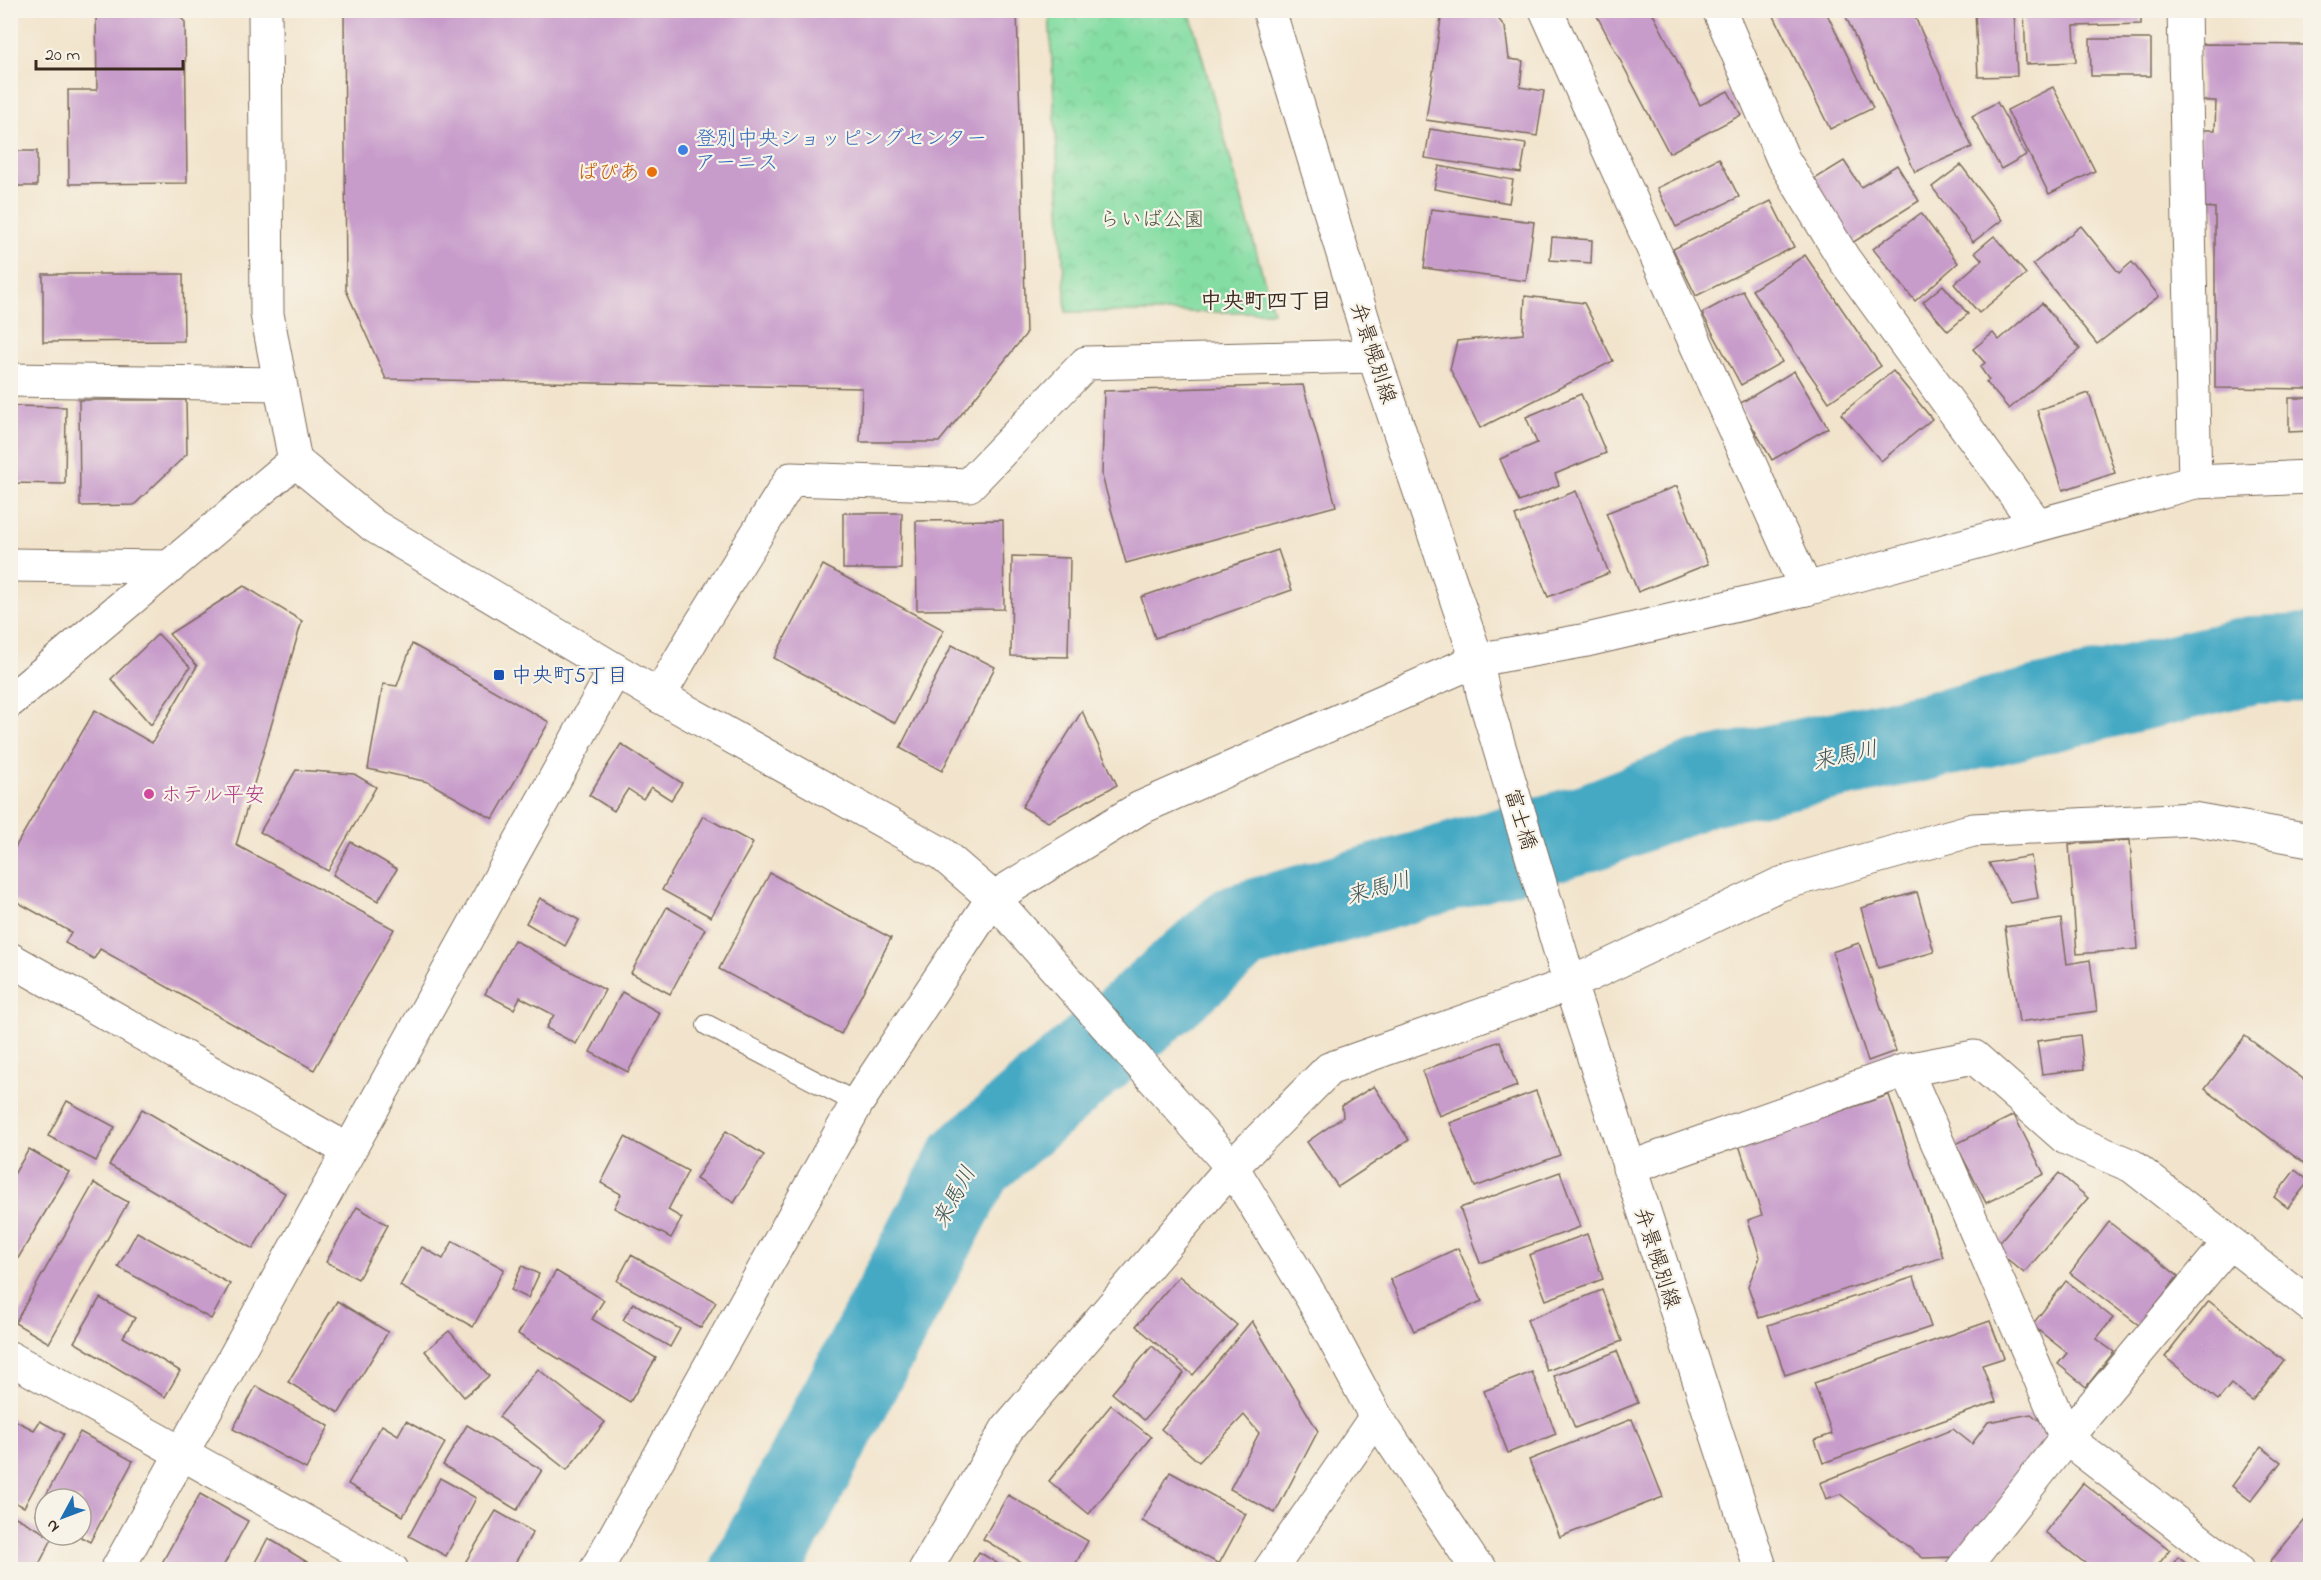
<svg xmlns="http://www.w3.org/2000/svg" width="2321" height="1580" font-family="'Indie Flower','Klee One',sans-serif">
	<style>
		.park { fill: url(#park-crowns); stroke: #608460; stroke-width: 1.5 }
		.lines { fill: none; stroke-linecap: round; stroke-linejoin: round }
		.river { stroke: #44a9c4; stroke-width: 88 }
		.building { fill: #c79bca }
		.lane-casing { stroke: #7b6b5b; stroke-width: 22 }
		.street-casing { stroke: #7b6b5b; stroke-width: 35 }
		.secondary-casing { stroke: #7b6b5b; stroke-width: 35 }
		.lane { stroke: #fff; stroke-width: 20 }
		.street { stroke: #fff; stroke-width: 33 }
		.secondary { stroke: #fff; stroke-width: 33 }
		.shop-dot { fill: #3f7fe0; stroke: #f7f3e8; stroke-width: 2 }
		.food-dot { fill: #e8710a; stroke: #f7f3e8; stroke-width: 2 }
		.transit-dot { fill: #1a4fb4; stroke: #f7f3e8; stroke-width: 2 }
		.hotel-dot { fill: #d1479c; stroke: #f7f3e8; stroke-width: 2 }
		.labels { text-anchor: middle; stroke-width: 4.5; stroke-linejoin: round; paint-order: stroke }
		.shop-label { font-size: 21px; fill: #366cbe; stroke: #f7f3e8; text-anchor: start }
		.food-label { font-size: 21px; fill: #c56008; stroke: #f7f3e8; text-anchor: end }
		.park-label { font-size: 21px; fill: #4d573f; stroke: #f7f3e8 }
		.street-label { font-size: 21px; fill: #3b2a1e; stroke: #f7f3e8 }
		.transit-label { font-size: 21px; fill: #164399; stroke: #f7f3e8; text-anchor: start }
		.hotel-label { font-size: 21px; fill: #b23c85; stroke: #f7f3e8; text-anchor: start }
		.neighbourhood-label { font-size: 22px; font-weight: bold; fill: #3b2a1e; stroke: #f7f3e8 }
		.water-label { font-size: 22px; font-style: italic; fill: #3e5658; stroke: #f7f3e8 }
	</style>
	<defs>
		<pattern id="park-crowns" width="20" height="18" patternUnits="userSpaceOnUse" patternTransform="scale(1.5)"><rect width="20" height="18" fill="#84dda3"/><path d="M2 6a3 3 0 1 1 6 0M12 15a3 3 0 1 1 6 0" fill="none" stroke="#73be8c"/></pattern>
	</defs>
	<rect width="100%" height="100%" fill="#f7f3e8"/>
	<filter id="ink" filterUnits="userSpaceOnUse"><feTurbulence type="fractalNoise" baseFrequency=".0167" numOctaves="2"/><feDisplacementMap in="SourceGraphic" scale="12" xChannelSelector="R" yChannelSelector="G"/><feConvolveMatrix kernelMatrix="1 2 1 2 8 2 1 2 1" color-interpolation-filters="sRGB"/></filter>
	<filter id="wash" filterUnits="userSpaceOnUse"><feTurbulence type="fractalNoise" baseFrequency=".008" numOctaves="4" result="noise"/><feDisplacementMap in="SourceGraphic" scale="24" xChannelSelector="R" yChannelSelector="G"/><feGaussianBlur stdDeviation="1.35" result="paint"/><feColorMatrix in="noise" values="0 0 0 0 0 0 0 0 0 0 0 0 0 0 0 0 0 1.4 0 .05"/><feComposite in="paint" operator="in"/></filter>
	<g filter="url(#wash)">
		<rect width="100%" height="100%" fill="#f2e4cc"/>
		<path class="park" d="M1179,10L1191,17L1273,312H1066L1049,11Z"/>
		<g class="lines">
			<path class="river" d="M755,1570L970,1162L1240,927L1593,826L1703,783L1948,732L2252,660L2310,658"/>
		</g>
		<g id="blocks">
			<g class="building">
				<path d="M96,10H173L185,22L187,183L69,184L68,90H97Z"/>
				<path d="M344,10H1017L1026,334L939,442H860L862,388L386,379L346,290Z"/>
				<path d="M1454,10H1491L1505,27L1509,59L1523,61L1520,87L1544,91L1537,136L1426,120L1441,19Z"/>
				<path d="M1602,10H1651L1700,105L1728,91L1741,115L1669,153L1596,14Z"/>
				<path d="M1771,10H1825L1873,108L1830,129Z"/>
				<path d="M1843,10H1912L1972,147L1915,172Z"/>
				<path d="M1975,10H2014L2017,76L1978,77Z"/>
				<path d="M2024,10H2141V24L2074,26L2076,62L2026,64Z"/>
				<path d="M2090,39H2151V76H2091Z"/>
				<path d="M2201,44L2310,45V389L2215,388V208L2200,207L2201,130H2215L2216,101H2201Z"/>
				<path d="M2053,87L2095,171L2049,194L2007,110Z"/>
				<path d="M1997,102L2026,155L2001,169L1972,116Z"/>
				<path d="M1430,129L1526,144L1521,173L1425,158Z"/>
				<rect x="10" y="151" width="27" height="35"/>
				<path d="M1719,158L1739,197L1676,227L1657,188Z"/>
				<path d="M1844,161L1861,187L1897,165L1919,201L1852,243L1813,180Z"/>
				<path d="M1961,165L2002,220L1973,242L1932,187Z"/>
				<path d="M1439,166L1513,180L1509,203L1434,189Z"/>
				<path d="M1771,201L1794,247L1696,296L1673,249Z"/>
				<path d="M1431,209L1534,222L1526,281L1424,268Z"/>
				<path d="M1921,213L1958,263L1915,301L1873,249Z"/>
				<path d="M2081,226L2119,273L2132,262L2159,296L2097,344L2033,264Z"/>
				<path d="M1994,236L2026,274L1979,313L1954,284L1982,260L1975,252Z"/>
				<path d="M1552,237L1592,240L1591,263L1550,260Z"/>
				<path d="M1805,255L1881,366L1829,402L1752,290Z"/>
				<rect x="10" y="269" width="5" height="77"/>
				<path d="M43,274H183L184,341L43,342Z"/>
				<path d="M1943,285L1968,314L1948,331L1923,302Z"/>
				<path d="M1743,291L1782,362L1741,385L1702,313Z"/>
				<path d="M1525,296L1584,303L1613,361L1480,428L1450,369L1457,341L1523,334Z"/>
				<path d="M2042,303L2080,349L2009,409L1986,382L1989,380L1980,367L1985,363L1973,349L1993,333L1999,340Z"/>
				<path d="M1794,371L1828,428L1772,460L1739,404Z"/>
				<path d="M1893,371L1932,419L1881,461L1841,414Z"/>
				<path d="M1303,385L1336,506L1126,563L1102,476L1104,391Z"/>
				<path d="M2089,393L2115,473L2063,490L2037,410Z"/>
				<path d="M1581,394L1606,453L1555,474L1559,485L1519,502L1500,459L1537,443L1526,417Z"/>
				<path d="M2289,398H2310V431L2289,432Z"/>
				<path d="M79,400H186L187,454L134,505L80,506Z"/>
				<path d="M10,406L66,407L65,484L10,483Z"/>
				<path d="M1677,486L1708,564L1638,592L1606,513Z"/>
				<path d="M1576,491L1609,573L1548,597L1515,516Z"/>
				<path d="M843,513H902L901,569H843Z"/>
				<path d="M1003,520L1004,609L917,610L916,521Z"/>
				<path d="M1278,550L1292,590L1155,638L1141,597Z"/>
				<path d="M1012,556L1070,558L1068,657L1011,656Z"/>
				<path d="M823,565L944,630L895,723L774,658Z"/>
				<path d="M244,586L302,621L236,845L394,929L314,1070L100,949L94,959L65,943L71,932L10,898V856L95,710L152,743L197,666L169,634Z"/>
				<path d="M158,634L190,667L151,725L111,679Z"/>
				<path d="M412,644L549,722L493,819L428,782L368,769L383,684L397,686Z"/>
				<path d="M952,645L995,667L942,771L900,748Z"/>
				<path d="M1082,711L1117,785L1048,822L1022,807Z"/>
				<path d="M621,744L682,783L671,800L651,787L643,799L628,789L614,811L589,795Z"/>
				<path d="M296,770L354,774L376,787L328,871L260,832Z"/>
				<path d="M703,816L753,843L711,917L662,890Z"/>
				<path d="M2130,840L2138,949L2077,954L2069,844Z"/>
				<path d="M351,842L397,869L378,901L333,875Z"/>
				<path d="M2031,856L2038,898L2010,903L1989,863Z"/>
				<path d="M770,873L891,938L841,1034L719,969Z"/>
				<path d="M1917,892L1934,952L1878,968L1861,908Z"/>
				<path d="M540,898L579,920L565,946L526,923Z"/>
				<path d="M667,907L705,929L670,994L631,973Z"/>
				<path d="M2061,919L2067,964L2090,960L2097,1011L2019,1022L2005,927Z"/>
				<path d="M514,940L605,990L576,1044L546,1028L554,1015L520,997L514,1009L485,994Z"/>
				<path d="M1859,943L1896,1051L1868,1061L1832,952Z"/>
				<path d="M622,992L660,1013L628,1072L590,1052Z"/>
				<path d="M2080,1035L2084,1069L2042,1074L2037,1041Z"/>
				<path d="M2245,1036L2310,1084V1168L2205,1089Z"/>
				<path d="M1500,1041L1517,1086L1439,1116L1422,1071Z"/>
				<path d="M1374,1086L1409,1140L1338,1187L1307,1142L1343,1117L1342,1106Z"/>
				<path d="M1536,1091L1560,1155L1475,1187L1450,1123Z"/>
				<path d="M1889,1095L1943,1257L1759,1318L1748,1286L1760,1257L1748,1220L1762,1215L1739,1145Z"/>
				<path d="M67,1101L115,1127L96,1161L48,1136Z"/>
				<path d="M142,1109L285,1193L253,1249L109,1165Z"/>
				<path d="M2014,1115L2044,1174L1986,1203L1956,1144Z"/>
				<path d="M726,1131L764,1155L734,1203L696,1179Z"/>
				<path d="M625,1137L688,1171L668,1210L682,1218L671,1238L614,1208L621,1194L601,1183Z"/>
				<path d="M29,1149L69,1172L10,1272V1181Z"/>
				<path d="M2295,1170L2309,1181L2288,1208L2274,1197Z"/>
				<path d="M1560,1172L1580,1227L1480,1263L1460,1208Z"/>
				<path d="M2059,1173L2088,1198L2024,1273L1994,1248Z"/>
				<path d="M94,1183L128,1202L49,1343L15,1323Z"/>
				<path d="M357,1207L388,1225L358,1279L326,1262Z"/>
				<path d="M2109,1222L2178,1276L2140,1326L2070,1273Z"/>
				<path d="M137,1232L230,1284L211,1319L118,1267Z"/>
				<path d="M1587,1234L1603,1279L1546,1300L1529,1255Z"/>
				<path d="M453,1241L504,1269L473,1327L400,1286L422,1247L443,1259Z"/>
				<path d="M1458,1248L1482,1301L1414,1331L1390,1279Z"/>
				<path d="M631,1255L716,1302L701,1328L617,1281Z"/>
				<path d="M522,1266L539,1274L528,1298L511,1290Z"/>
				<path d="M556,1271L604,1300L592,1319L656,1358L630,1402L518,1334Z"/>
				<path d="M1179,1276L1237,1325L1193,1375L1136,1326Z"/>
				<path d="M1914,1277L1931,1327L1785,1375L1768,1325Z"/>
				<path d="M2066,1281L2113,1318L2096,1339L2114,1352L2086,1387L2058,1364L2067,1353L2032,1325Z"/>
				<path d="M1602,1290L1622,1341L1547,1371L1527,1320Z"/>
				<path d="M100,1298L135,1318L123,1337L180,1371L165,1397L74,1342Z"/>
				<path d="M337,1301L388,1332L339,1413L288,1382Z"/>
				<path d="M2209,1301L2284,1361L2252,1401L2231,1384L2218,1400L2165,1357Z"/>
				<path d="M633,1303L680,1329L670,1347L623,1320Z"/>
				<path d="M1252,1321L1318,1431L1275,1513L1230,1489L1259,1433L1244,1415L1199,1462L1161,1429Z"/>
				<path d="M1990,1321L2004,1358L1982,1365L1996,1402L1823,1463L1815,1440L1832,1434L1814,1383Z"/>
				<path d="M449,1331L489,1376L464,1397L425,1351Z"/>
				<path d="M1152,1346L1184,1373L1144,1420L1112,1393Z"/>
				<path d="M1617,1351L1638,1403L1575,1428L1554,1376Z"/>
				<path d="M538,1369L605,1422L567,1470L499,1417Z"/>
				<path d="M1532,1372L1556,1434L1508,1453L1484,1391Z"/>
				<path d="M256,1386L329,1426L306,1469L233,1429Z"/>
				<path d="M1111,1405L1151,1437L1089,1514L1049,1481Z"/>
				<path d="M2031,1414L2052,1430L1958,1557L1923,1558L1840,1494L1826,1499L1820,1483L1953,1429L1972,1444L1988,1422Z"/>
				<path d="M10,1418L34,1430L40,1421L64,1434L24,1507L10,1500Z"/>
				<path d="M1632,1419L1663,1497L1560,1537L1529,1460Z"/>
				<path d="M406,1421L445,1443L403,1516L348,1484L382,1425L398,1435Z"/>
				<path d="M467,1425L542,1470L517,1510L443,1465Z"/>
				<path d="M80,1432L133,1461L90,1542L77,1535H81V1499H45V1518L36,1514Z"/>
				<path d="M2261,1447L2281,1462L2251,1501L2232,1486Z"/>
				<path d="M1170,1472L1246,1514L1219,1564L1142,1521Z"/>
				<path d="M440,1478L476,1498L446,1556L409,1536Z"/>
				<path d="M2083,1483L2170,1550L2154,1570H2094L2045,1532Z"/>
				<path d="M200,1494L248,1521L221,1570H158Z"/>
				<path d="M1008,1495L1088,1541L1072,1570H1034L983,1539Z"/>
				<path d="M496,1511L533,1532L511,1570H469L463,1566Z"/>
				<path d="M10,1514L45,1533V1535L53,1537L36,1570H10Z"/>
				<path d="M2310,1514V1570H2280L2270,1562Z"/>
				<path d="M268,1538L320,1570H251Z"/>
				<path d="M979,1552L1008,1570H968Z"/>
				<path d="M2178,1557L2194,1570H2168Z"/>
			</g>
		</g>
	</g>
	<g filter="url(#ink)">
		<use href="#blocks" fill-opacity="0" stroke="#7b6b5b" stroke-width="1.5"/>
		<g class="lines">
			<defs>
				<path id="lane" d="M707,1025L857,1103"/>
				<g id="street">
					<path d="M1546,10L1806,589"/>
					<path d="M1719,10L1783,159L1844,259L2037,525"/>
					<path d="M10,380L279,384"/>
					<path d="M2195,482L2310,477"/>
					<path d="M10,565L170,567"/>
					<path d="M659,696L699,627L791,479L969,485L1086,363L1374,356"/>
					<path d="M10,701L295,461L267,314L265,10"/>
					<path d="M10,959L348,1150"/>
					<path d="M1906,1070L2066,1438L2237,1570"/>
					<path d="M1629,1168L1906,1070L1974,1057L2066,1138L2132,1166L2310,1305"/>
					<path d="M10,1358L392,1570"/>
					<path d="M117,1570L615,670"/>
					<path d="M596,1570L857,1103L993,898L1140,808L1477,660L1587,640L1806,589L2195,482L2184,10"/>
					<path d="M925,1570L1007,1429L1232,1167L1329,1069L1570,984L1780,884L1973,830L2193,819L2310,840"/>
					<path d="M1270,1570L1376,1417"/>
					<path d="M1962,1570L2066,1438L2229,1243"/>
				</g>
				<g id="secondary">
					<path d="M1269,10L1374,356L1477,660L1483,693L1570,984L1761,1570"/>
					<path d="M295,461L374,526L659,696L942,854L993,898L1232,1167L1312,1298L1376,1417L1474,1564L1481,1570"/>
				</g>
			</defs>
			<use href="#lane" class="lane-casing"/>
			<use href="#street" class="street-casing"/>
			<use href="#secondary" class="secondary-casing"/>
			<use href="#lane" class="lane"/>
			<use href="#street" class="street"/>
			<use href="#secondary" class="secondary"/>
		</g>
	</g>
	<circle class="shop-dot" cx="683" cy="150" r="6"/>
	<circle class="food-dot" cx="652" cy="172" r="6"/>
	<rect class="transit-dot" x="493" y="669" width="12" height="12" rx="3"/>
	<circle class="hotel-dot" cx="149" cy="794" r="6"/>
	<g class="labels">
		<g class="shop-label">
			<text x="695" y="145">登別中央ショッピングセンター<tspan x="695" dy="24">アーニス</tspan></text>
		</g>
		<g class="food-label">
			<text x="640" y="179">ぱぴあ</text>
		</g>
		<g class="park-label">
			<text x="1152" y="226">らいば公園</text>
		</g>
		<g class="street-label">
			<text transform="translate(1374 353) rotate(72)" y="7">弁景幌別線</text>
			<text transform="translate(1521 819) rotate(73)" y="7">富士橋</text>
			<text transform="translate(1658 1258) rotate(72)" y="7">弁景幌別線</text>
		</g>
		<g class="transit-label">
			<text x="511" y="682">中央町5丁目</text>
		</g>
		<g class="hotel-label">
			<text x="161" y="801">ホテル平安</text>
		</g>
		<g class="neighbourhood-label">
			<text x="1266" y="308">中央町四丁目</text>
		</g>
		<g class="water-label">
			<text transform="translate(1845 754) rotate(-12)" y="8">来馬川</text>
			<text transform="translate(1378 887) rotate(-16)" y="8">来馬川</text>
			<text transform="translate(953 1196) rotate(-61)" y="8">来馬川</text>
		</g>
	</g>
	<rect width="2321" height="1580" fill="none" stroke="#f7f3e8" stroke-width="36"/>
	<g transform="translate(63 1517) rotate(229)"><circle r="28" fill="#f7f3e8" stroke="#aca397" stroke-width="1.5"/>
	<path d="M0-4.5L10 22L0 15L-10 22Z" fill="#1f6fb2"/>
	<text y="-9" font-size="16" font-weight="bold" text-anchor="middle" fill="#3b2a1e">N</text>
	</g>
	<path d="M36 60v9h147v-9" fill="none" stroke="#3b2a1e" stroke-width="3"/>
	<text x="45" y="60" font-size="18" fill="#3b2a1e" stroke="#f7f3e8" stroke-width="4.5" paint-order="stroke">20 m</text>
</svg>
